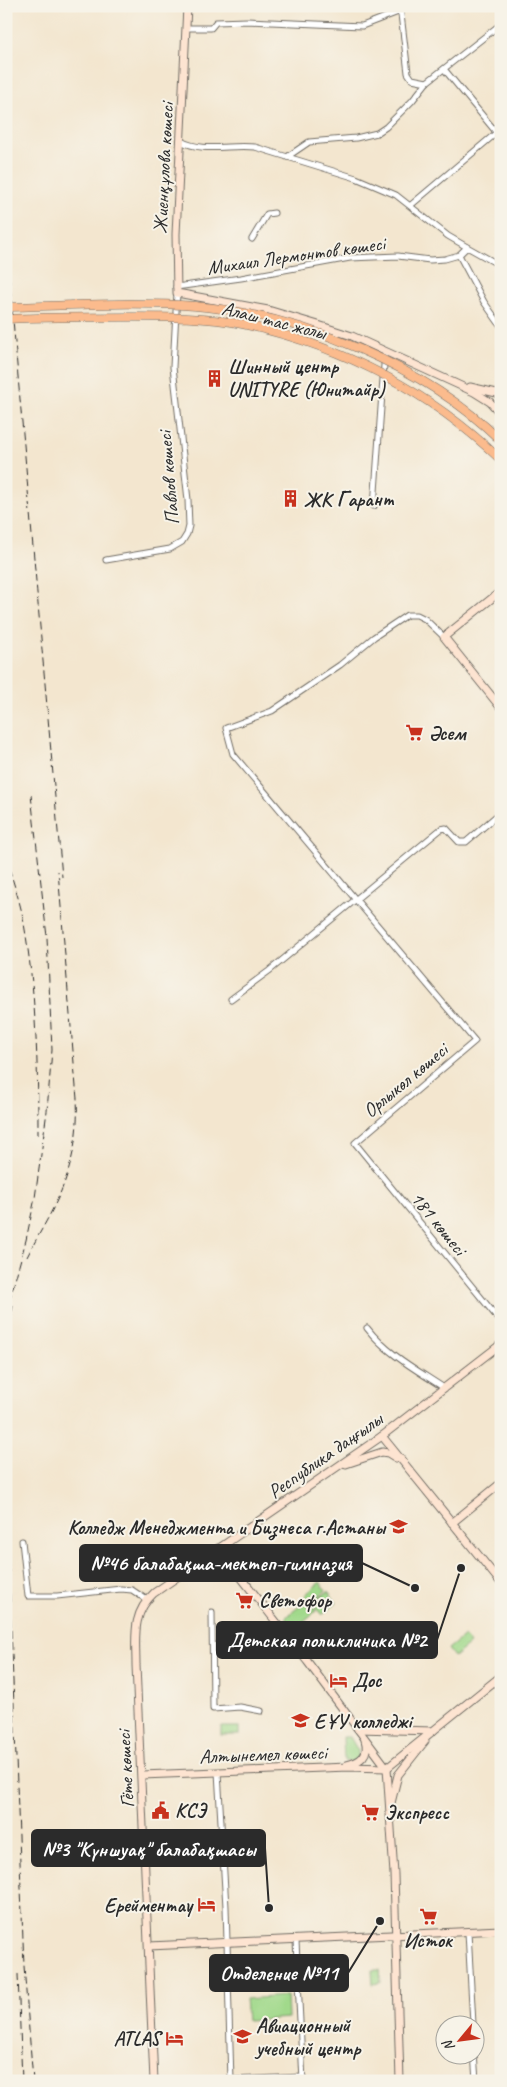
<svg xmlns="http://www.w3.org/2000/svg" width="507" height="2087" font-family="Caveat,sans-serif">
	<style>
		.green { fill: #a1d98b; stroke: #66825b }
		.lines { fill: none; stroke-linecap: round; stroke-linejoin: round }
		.street-casing { stroke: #716c64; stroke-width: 7 }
		.secondary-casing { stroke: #716c64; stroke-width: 9 }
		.street { stroke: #fff; stroke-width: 5 }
		.secondary { stroke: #fde4d1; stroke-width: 7 }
		.rail { stroke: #2b2b2b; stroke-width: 1; stroke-dasharray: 8 4; stroke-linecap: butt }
		.primary-bridge-casing { stroke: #716c64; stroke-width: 9; stroke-linecap: butt }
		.primary-bridge { stroke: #fbbb8d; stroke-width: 8 }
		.labels { text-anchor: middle; stroke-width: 4; stroke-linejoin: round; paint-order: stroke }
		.street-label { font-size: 20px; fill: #2b2b2b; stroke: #f7f3e8 }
		.poi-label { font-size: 20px; font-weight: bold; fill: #2b2b2b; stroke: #f7f3e8; text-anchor: start }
		.leader { fill: none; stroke: #2b2b2b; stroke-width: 2 }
		.callout-dot { fill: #2b2b2b; stroke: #f7f3e8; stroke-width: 2 }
		.callout { fill: #2b2b2b; stroke: #2b2b2b; stroke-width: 2 }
		.callout-label { font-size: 21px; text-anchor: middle; font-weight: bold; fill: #fff }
	</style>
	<rect width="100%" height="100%" fill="#f7f3e8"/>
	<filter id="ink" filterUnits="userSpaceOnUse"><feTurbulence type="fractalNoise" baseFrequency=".02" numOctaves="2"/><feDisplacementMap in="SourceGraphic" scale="10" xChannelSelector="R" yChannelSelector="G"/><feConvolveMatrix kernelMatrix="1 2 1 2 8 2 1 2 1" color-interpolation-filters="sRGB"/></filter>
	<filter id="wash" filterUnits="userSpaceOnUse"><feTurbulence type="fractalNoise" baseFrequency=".0096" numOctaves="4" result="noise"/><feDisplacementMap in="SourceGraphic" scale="20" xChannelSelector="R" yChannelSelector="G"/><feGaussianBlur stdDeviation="1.12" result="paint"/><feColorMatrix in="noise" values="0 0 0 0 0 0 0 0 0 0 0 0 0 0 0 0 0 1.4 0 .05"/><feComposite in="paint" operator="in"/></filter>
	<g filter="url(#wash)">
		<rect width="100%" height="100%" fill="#f3e6cf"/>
		<g class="green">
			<path d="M320,1582L326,1590L311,1603L305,1595Z"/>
			<path d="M328,1591L337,1603L322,1615L312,1604Z"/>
			<path d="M307,1600L316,1611L294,1629L285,1618Z"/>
			<path d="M464,1636L470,1644L454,1657L448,1649Z"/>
			<rect x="221" y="1727" width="18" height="8"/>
			<path d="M343,1737H350L358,1751V1755L360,1757L354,1762L344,1761Z"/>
			<path d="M372,1970H380L381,1983L373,1984Z"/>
			<path d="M287,1996L288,2018L247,2021L245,1999Z"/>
		</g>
	</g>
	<g filter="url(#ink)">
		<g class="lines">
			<defs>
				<g id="street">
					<path d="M400,6L408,73L412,79L427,82"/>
					<path d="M186,28H211L216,22L247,21L362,26L401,11"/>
					<path d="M444,69L501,138"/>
					<path d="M181,141C202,153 231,144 255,147L356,178L396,195L448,236L467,247"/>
					<path d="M287,157L309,142L356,138L377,133L386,127L412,101L427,82L501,24"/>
					<path d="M411,205L501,129"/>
					<path d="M252,239L267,214L274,213"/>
					<path d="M459,255L484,302L501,326"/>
					<path d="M176,287L241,278L350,258L398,256L430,260L445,259L459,255L467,247L501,266"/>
					<path d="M374,506L385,351"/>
					<path d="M106,560L170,549L182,542L187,534L189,526L188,500L173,367L177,293"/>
					<path d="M444,637L425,619L417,615H407L374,637L340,665L272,711L226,728L233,754L475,1041L355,1143L501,1322"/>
					<path d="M231,999L269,971L441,829L446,828L459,842H466L501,812"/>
					<path d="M367,1328C387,1354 417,1370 444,1388"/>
					<path d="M22,1541L28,1596H57L121,1589L132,1590L147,1600"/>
					<path d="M212,1612L213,1709L240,1707L261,1711"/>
					<path d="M218,1772L226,1907L231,2081"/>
					<path d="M468,1932L473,2024"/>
					<path d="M296,1941L303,2081"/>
					<path d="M474,2053L476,2081"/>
					<path d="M231,2080L303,2077"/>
				</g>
				<g id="secondary">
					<path d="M187,6L176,234L177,293L268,310L315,324L352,336L474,392L490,402L501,414"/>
					<path d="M470,387L501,394"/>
					<path d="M501,591L444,637L501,708"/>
					<path d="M382,1436L501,1583"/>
					<path d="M346,1464L382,1452L388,1453L396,1458"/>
					<path d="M452,1523L501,1483"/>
					<path d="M218,1548L307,1661L387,1768L394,1874L400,2081"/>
					<path d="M358,1729L433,1731"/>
					<path d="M347,1765C360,1762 370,1755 365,1740"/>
					<path d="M387,1768L501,1676"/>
					<path d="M142,1775L348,1767L387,1768"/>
					<path d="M391,1803L398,1775L425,1741"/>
					<path d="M149,1946L501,1930"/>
					<path d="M154,2081L136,1665C136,1637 131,1614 154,1593L382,1436L501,1344"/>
				</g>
			</defs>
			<use href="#street" class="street-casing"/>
			<use href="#secondary" class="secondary-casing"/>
			<use href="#street" class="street"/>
			<use href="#secondary" class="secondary"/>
			<g class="rail">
				<path d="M6,240L62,877"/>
				<path d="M6,856C11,877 19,897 23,918C36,990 38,1063 38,1135"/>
				<path d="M27,1257C37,1237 49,1218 58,1198C72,1168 79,1133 77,1099L58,871"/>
				<path d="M6,1313L26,1240L35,1198L47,1111L52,1050L47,937L31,795"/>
				<path d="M9,1335L13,1305"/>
				<path d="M6,1498L24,1966L33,2081"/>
				<path d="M18,1974L22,2081"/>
			</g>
			<defs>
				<g id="primary-bridge">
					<path d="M6,307C69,306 132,301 195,306C301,315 425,366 501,441"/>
					<path d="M6,319C48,317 90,317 132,317C168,317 206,317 242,324C340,345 428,390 501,460"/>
				</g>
			</defs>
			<use href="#primary-bridge" class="primary-bridge-casing"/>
			<use href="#primary-bridge" class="primary-bridge"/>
		</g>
	</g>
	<defs>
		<symbol id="building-bare" viewBox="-9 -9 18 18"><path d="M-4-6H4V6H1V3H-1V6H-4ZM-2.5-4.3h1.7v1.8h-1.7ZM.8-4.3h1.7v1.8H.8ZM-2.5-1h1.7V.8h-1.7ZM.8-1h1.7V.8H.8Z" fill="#c8321e" stroke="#f7f3e8" stroke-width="2.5" paint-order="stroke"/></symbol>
		<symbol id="supermarket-bare" viewBox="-9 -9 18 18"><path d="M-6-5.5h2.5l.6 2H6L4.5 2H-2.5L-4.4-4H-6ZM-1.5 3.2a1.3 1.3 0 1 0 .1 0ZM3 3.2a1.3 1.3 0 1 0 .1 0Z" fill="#c8321e" stroke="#f7f3e8" stroke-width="2.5" paint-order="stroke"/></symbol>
		<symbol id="school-bare" viewBox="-9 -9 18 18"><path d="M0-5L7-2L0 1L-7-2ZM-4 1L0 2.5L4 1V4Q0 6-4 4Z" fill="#c8321e" stroke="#f7f3e8" stroke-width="2.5" paint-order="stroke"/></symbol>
		<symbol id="hotel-bare" viewBox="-9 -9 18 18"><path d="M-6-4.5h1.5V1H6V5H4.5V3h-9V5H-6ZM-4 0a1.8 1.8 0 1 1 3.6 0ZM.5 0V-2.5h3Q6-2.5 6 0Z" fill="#c8321e" stroke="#f7f3e8" stroke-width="2.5" paint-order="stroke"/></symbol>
		<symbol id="university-bare" viewBox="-9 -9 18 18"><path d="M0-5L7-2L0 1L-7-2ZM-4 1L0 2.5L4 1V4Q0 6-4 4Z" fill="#c8321e" stroke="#f7f3e8" stroke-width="2.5" paint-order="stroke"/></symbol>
		<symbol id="civic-bare" viewBox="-9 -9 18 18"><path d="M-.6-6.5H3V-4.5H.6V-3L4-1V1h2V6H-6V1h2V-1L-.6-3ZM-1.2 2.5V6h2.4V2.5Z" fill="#c8321e" stroke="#f7f3e8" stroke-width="2.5" paint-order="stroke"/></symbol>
	</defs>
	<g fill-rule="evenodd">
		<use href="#building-bare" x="202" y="366" width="25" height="25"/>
		<use href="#building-bare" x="278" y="486" width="25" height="25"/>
		<use href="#supermarket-bare" x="402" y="720" width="25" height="25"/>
		<use href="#school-bare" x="386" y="1514" width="25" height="25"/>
		<use href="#supermarket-bare" x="232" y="1588" width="25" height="25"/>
		<use href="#hotel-bare" x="326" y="1668" width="25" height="25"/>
		<use href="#university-bare" x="288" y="1708" width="25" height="25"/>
		<use href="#civic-bare" x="148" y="1798" width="25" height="25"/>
		<use href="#supermarket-bare" x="358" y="1800" width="25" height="25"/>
		<use href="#hotel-bare" x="194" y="1892" width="25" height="25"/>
		<use href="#supermarket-bare" x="416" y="1904" width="25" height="25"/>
		<use href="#university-bare" x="230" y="2024" width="25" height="25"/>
		<use href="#hotel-bare" x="162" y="2026" width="25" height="25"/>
	</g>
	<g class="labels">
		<g class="street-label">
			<text transform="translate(163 168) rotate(-87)" y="7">Жиенқұлова көшесі</text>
			<text transform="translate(296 255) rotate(-8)" y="7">Михаил Лермонтов көшесі</text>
			<text transform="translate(274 320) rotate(14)" y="7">Алаш тас жолы</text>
			<text transform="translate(168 478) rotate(-95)" y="7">Павлов көшесі</text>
			<text transform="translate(405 1080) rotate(-40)" y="7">Орлыкөл көшесі</text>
			<text transform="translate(439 1223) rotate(51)" y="7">181 көшесі</text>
			<text transform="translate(325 1455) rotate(-35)" y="7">Республика даңғылы</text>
			<text transform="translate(263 1754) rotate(-2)" y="7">Алтынемел көшесі</text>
			<text transform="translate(125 1769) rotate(-93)" y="7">Гёте көшесі</text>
		</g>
		<g class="poi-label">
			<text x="228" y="373">Шинный центр<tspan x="228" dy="23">UNITYRE (Юнитайр)</tspan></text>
			<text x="304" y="506">ЖК Гарант</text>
			<text x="429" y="740">Әсем</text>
			<text x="385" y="1534" text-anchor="end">Колледж Менеджмента и Бизнеса г.Астаны</text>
			<text x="259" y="1607">Светофор</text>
			<text x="352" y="1687">Дос</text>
			<text x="314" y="1728">ЕҰУ колледжі</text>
			<text x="175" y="1817">КСЭ</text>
			<text x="385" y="1819">Экспресс</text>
			<text x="192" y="1912" text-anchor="end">Ерейментау</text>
			<text x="428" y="1947" text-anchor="middle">Исток</text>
			<text x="256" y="2032">Авиационный<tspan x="256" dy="23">учебный центр</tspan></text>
			<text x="160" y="2045" text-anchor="end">ATLAS</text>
		</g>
	</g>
	<path class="leader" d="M415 1588L362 1563M461 1568L437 1640M269 1908L265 1848M380 1921L348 1973"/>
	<g class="callout-dot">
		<circle cx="415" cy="1588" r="5"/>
		<circle cx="461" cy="1568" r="5"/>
		<circle cx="269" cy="1908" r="5"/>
		<circle cx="380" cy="1921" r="5"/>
	</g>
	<g class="callout">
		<rect x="80" y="1545" width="282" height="36" rx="5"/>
		<rect x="217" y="1622" width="220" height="36" rx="5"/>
		<rect x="32" y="1830" width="233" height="36" rx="5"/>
		<rect x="210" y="1955" width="138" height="36" rx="5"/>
	</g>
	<g class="callout-label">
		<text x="221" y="1570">№46 балабақша-мектеп-гимназия</text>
		<text x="327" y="1647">Детская поликлиника №2</text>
		<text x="149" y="1856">№3 "Күншуақ" балабақшасы</text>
		<text x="279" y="1980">Отделение №11</text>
	</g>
	<rect width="507" height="2087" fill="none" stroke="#f7f3e8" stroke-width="25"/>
	<g transform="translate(460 2040) rotate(241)"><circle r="24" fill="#f7f3e8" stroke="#a5a39c"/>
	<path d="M0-4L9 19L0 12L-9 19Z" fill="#c8321e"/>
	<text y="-8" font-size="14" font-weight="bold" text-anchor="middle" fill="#2b2b2b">N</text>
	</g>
</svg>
